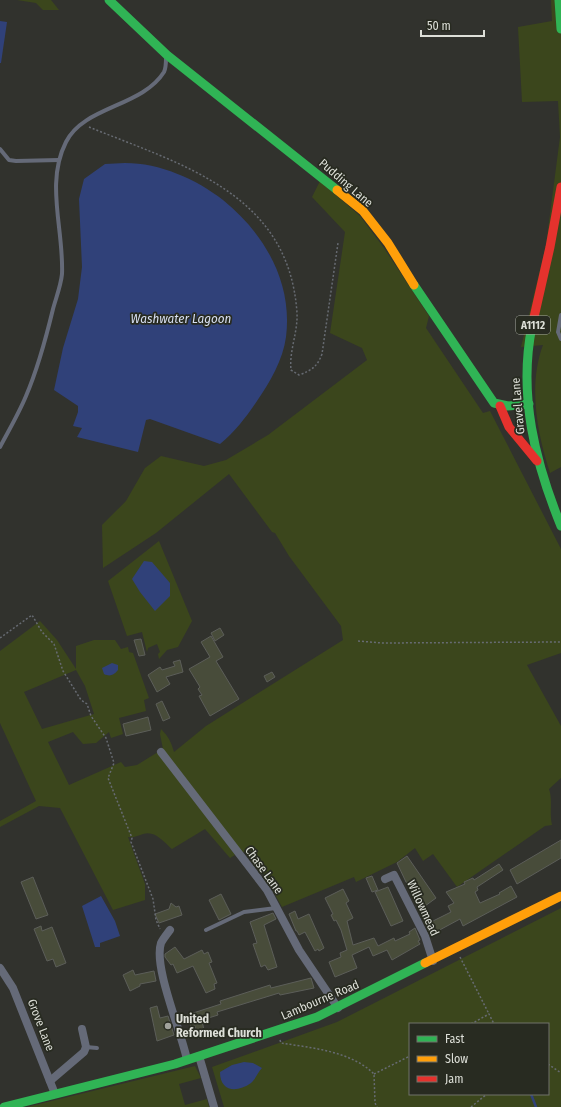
<svg xmlns="http://www.w3.org/2000/svg" width="561" height="1107" font-family="'Fira Sans Condensed',sans-serif">
	<style>
		.green { fill: #3b461c; fill-rule: evenodd }
		.water { fill: #304179 }
		.lines { fill: none; stroke-linecap: round; stroke-linejoin: round }
		.stream { stroke: #304179; stroke-width: 2.5 }
		.building { fill: #484c3a; stroke: #5c5e59 }
		.path { stroke: #676b72; stroke-width: 1.5; stroke-dasharray: 2 2; stroke-linecap: butt }
		.lane { stroke: #656a78; stroke-width: 4 }
		.street { stroke: #656a78; stroke-width: 8 }
		.fast { stroke: #30b455; stroke-width: 9 }
		.slow { stroke: #ff9f0a; stroke-width: 9 }
		.jam { stroke: #e5322d; stroke-width: 9 }
		.poi-dot { fill: #a1a29c; stroke: #282b21; stroke-width: 1.5 }
		.labels { text-anchor: middle; stroke-width: 3.5; stroke-linejoin: round; paint-order: stroke }
		.shield { fill: #282b21; stroke: #a7a9a1; stroke-width: 1 }
		.shield-label { font-size: 11px; font-weight: bold; fill: #dddfd8 }
		.street-label { font-size: 12px; fill: #dddfd8; stroke: #282b21 }
		.poi-label { font-size: 12px; font-weight: bold; fill: #dddfd8; stroke: #282b21; text-anchor: start }
		.water-label { font-size: 13px; font-style: italic; fill: #d7dff2; stroke: #282b21 }
	</style>
	<rect width="100%" height="100%" fill="#31322d"/>
	<g class="green">
		<path d="M17,0H51L59,10H43L36,3Z"/>
		<path d="M551,0H561V467L550,473C537,433 528,385 543,345L521,347L546,245L560,137L558,101L522,102L518,27L552,21Z"/>
		<path d="M320,181L360,216L384,248L429,316L426,328L483,413L490,411L561,549V653L527,665L561,726V778L549,789C553,801 549,812 552,825L545,826L457,887L433,854L423,861L415,848L397,862L356,882L354,877L282,907L250,849L241,853L163,749L160,734L161,729C169,737 171,742 174,752L206,726L343,640L341,626L289,556L275,533L272,532L229,474L156,533L103,568L102,525L126,501L145,468L161,456L204,466L226,460L268,435L367,360L362,348L330,333L345,232L312,197Z"/>
		<path d="M159,541L192,621L178,647L167,650L159,659L158,654L160,652L157,644L148,648L147,652L142,632L127,636L108,581Z"/>
		<path d="M40,621L57,640L76,669V646L94,640H115L121,649L128,647L129,652L133,653L149,698L144,700L146,711L119,718L123,734L111,738L109,732L96,743L83,744L73,732L48,742L69,785L121,762L125,767L137,765L158,752L235,855L230,858L205,829L172,849C164,842 155,830 143,834C137,836 133,838 128,837L145,884V900L113,910L60,808L39,806L0,827V821L36,801L0,723V651ZM76,670L85,686L94,714L42,729L24,692Z"/>
		<path d="M561,908V1107H224L212,1067L337,1022ZM410,1024H548V1094H410Z"/>
		<path d="M195,1066L201,1078L179,1084L185,1105L207,1099L209,1107H27Z"/>
	</g>
	<g class="water">
		<path d="M0,21L7,22L1,63H0Z"/>
		<path d="M125,163C160,163 196,179 223,200C264,233 293,282 286,337C283,360 270,382 257,401C246,417 235,432 220,444L150,419L146,420L138,452L77,437L82,428L73,426L78,412V406L54,390L63,348L78,299L82,267L79,199L84,179L105,164Z"/>
		<path d="M144,561L152,562L170,583V596L155,611L140,592L132,579Z"/>
		<path d="M112,663L118,665V670C114,675 110,677 104,674L102,668Z"/>
		<path d="M101,896L115,921L120,936L100,943V947H95L82,906Z"/>
		<path d="M244,1062L253,1063L262,1068C258,1072 255,1080 251,1083C237,1093 220,1092 220,1072L232,1065Z"/>
	</g>
	<g class="lines">
		<path class="stream" d="M531,1094L536,1107"/>
	</g>
	<g class="building">
		<path d="M220,628L224,635L215,641L211,633Z"/>
		<path d="M211,636L223,657L216,661L239,699L210,716L199,696L202,695L198,689L200,687L189,669L210,657L201,642Z"/>
		<path d="M141,639L145,655L139,656L134,640Z"/>
		<path d="M180,660L183,672L166,677L170,684L157,692L148,675L160,667L162,670L175,666L173,662Z"/>
		<path d="M272,672L275,677L267,682L264,676Z"/>
		<path d="M162,701L170,718L163,721L156,704Z"/>
		<path d="M148,717L151,730L126,736L123,724Z"/>
		<path d="M561,840V858L517,884L510,870Z"/>
		<path d="M407,856L436,898L425,906L406,882L397,863Z"/>
		<path d="M499,864L503,870L477,887L478,890L475,892L480,903L500,894L499,893L511,886L517,897L463,926L460,919L434,933L429,923L451,912L448,906L454,903L446,892L465,884L464,882L473,878L474,880Z"/>
		<path d="M372,876L378,890L372,892L366,878Z"/>
		<path d="M33,877L48,915L36,919L21,882Z"/>
		<path d="M388,887L403,921L391,926L375,892Z"/>
		<path d="M343,889L349,901L346,903L353,918L347,921L353,945L374,938L378,946L394,938L395,941L410,934L409,932L415,928L420,940L418,941L420,944L392,960L387,950L373,956L369,947L352,955L357,968L335,977L329,962L341,957L340,953L347,950L341,930L336,920L334,921L331,915L333,914L325,898Z"/>
		<path d="M221,894L231,914L219,920L209,900Z"/>
		<path d="M171,903L176,907L179,906L182,915L159,923L155,914L169,909Z"/>
		<path d="M295,911L298,919L309,914L324,948L319,951L318,949L315,951L305,932L299,935L297,931H296L289,914Z"/>
		<path d="M273,913L276,919L264,925L277,967L268,970L265,965L261,967L253,944L257,943L250,922Z"/>
		<path d="M41,926L42,931L52,927L66,963L56,967L53,959L47,961L34,929Z"/>
		<path d="M175,947L184,959L202,950L204,954L208,952L212,962L209,963L217,983L214,984L215,989L206,993L193,966L177,973L173,964L171,965L165,957V954Z"/>
		<path d="M133,970L135,975L154,971L156,981L140,984V986L130,991L123,975Z"/>
		<path d="M311,978L314,988L280,995L279,993L217,1012L218,1015L202,1020L205,1036L198,1038L195,1026L191,1027L187,1015L221,1004L220,1001L270,985L271,988Z"/>
		<path d="M157,1006L160,1018L168,1016L174,1035L157,1041L150,1008Z"/>
	</g>
	<g class="lines">
		<g class="path">
			<path d="M89,127C182,165 289,193 297,313C298,332 289,351 291,370L299,375C312,370 317,367 322,354L338,243"/>
			<path d="M0,638L32,615L42,632L54,644L63,671L81,700L87,704L91,716L106,738L114,763L108,778L132,838L131,842L153,899L156,920L160,929"/>
			<path d="M358,641L382,643L561,642"/>
			<path d="M460,957L489,1014"/>
			<path d="M471,1024L489,1014L494,1024"/>
			<path d="M280,1040L281,1043C312,1048 351,1051 374,1074L375,1103L377,1107"/>
			<path d="M548,1064L561,1073"/>
			<path d="M374,1074L410,1056"/>
			<path d="M471,1107L487,1094"/>
		</g>
		<g class="lane">
			<path d="M0,149L9,160L16,161L59,160"/>
			<path d="M561,315L558,332L561,339"/>
			<path d="M0,447C9,430 19,413 26,396C38,368 46,338 53,309C56,298 61,285 62,274C64,230 45,183 66,142C84,106 142,107 164,72C166,68 166,62 166,58"/>
			<path d="M206,930L244,912L276,908"/>
			<path d="M86,1047L97,1048"/>
		</g>
		<g class="street">
			<path d="M161,752L267,890L299,950L338,1008"/>
			<path d="M385,879L394,875L425,936L433,961"/>
			<path d="M170,930C167,934 163,939 161,943C153,967 182,1033 187,1060"/>
			<path d="M0,968L13,988L55,1094"/>
			<path d="M199,1056L214,1107"/>
			<path d="M50,1081L84,1052L86,1047L82,1029"/>
		</g>
		<g class="fast">
			<path d="M109,0L167,55L337,190"/>
			<path d="M559,0L561,29"/>
			<path d="M414,285L494,403L508,406L529,404"/>
			<path d="M532,326C518,395 535,462 561,526"/>
			<path d="M4,1107L175,1064L317,1017L425,963"/>
		</g>
		<g class="slow">
			<path d="M337,190L363,211L388,243L414,285"/>
			<path d="M425,963L561,896"/>
		</g>
		<g class="jam">
			<path d="M532,326L550,247L561,187"/>
			<path d="M500,406L509,427L537,461"/>
		</g>
	</g>
	<circle class="poi-dot" cx="168" cy="1026" r="4"/>
	<g class="labels">
		<rect class="shield" x="516" y="316" width="34" height="18" rx="3"/>
		<g class="shield-label">
			<text x="533" y="329">A1112</text>
		</g>
		<g class="street-label">
			<text transform="translate(346 183) rotate(41)" y="4">Pudding Lane</text>
			<text transform="translate(518 406) rotate(-95)" y="4">Gravel Lane</text>
			<text transform="translate(264 870) rotate(54)" y="4">Chase Lane</text>
			<text transform="translate(423 908) rotate(65)" y="4">Willowmead</text>
			<text transform="translate(320 1000) rotate(-23)" y="4">Lambourne Road</text>
			<text transform="translate(41 1025) rotate(69)" y="4">Grove Lane</text>
		</g>
		<g class="poi-label">
			<text x="176" y="1023">United<tspan x="176" dy="14">Reformed Church</tspan></text>
		</g>
		<g class="water-label">
			<text x="181" y="323">Washwater Lagoon</text>
		</g>
	</g>
	<rect x="409" y="1023" width="140" height="72" fill="#282b21" stroke="#70736a"/>
	<rect x="417" y="1036" width="20" height="6" fill="#30b455" stroke="#70736a"/>
	<text x="445" y="1043" font-size="12" fill="#dddfd8">Fast</text>
	<rect x="417" y="1056" width="20" height="6" fill="#ff9f0a" stroke="#70736a"/>
	<text x="445" y="1063" font-size="12" fill="#dddfd8">Slow</text>
	<rect x="417" y="1076" width="20" height="6" fill="#e5322d" stroke="#70736a"/>
	<text x="445" y="1083" font-size="12" fill="#dddfd8">Jam</text>
	<path d="M421 30v6h63v-6" fill="none" stroke="#dddfd8" stroke-width="2"/>
	<text x="427" y="30" font-size="12" fill="#dddfd8" stroke="#282b21" stroke-width="3" paint-order="stroke">50 m</text>
</svg>
